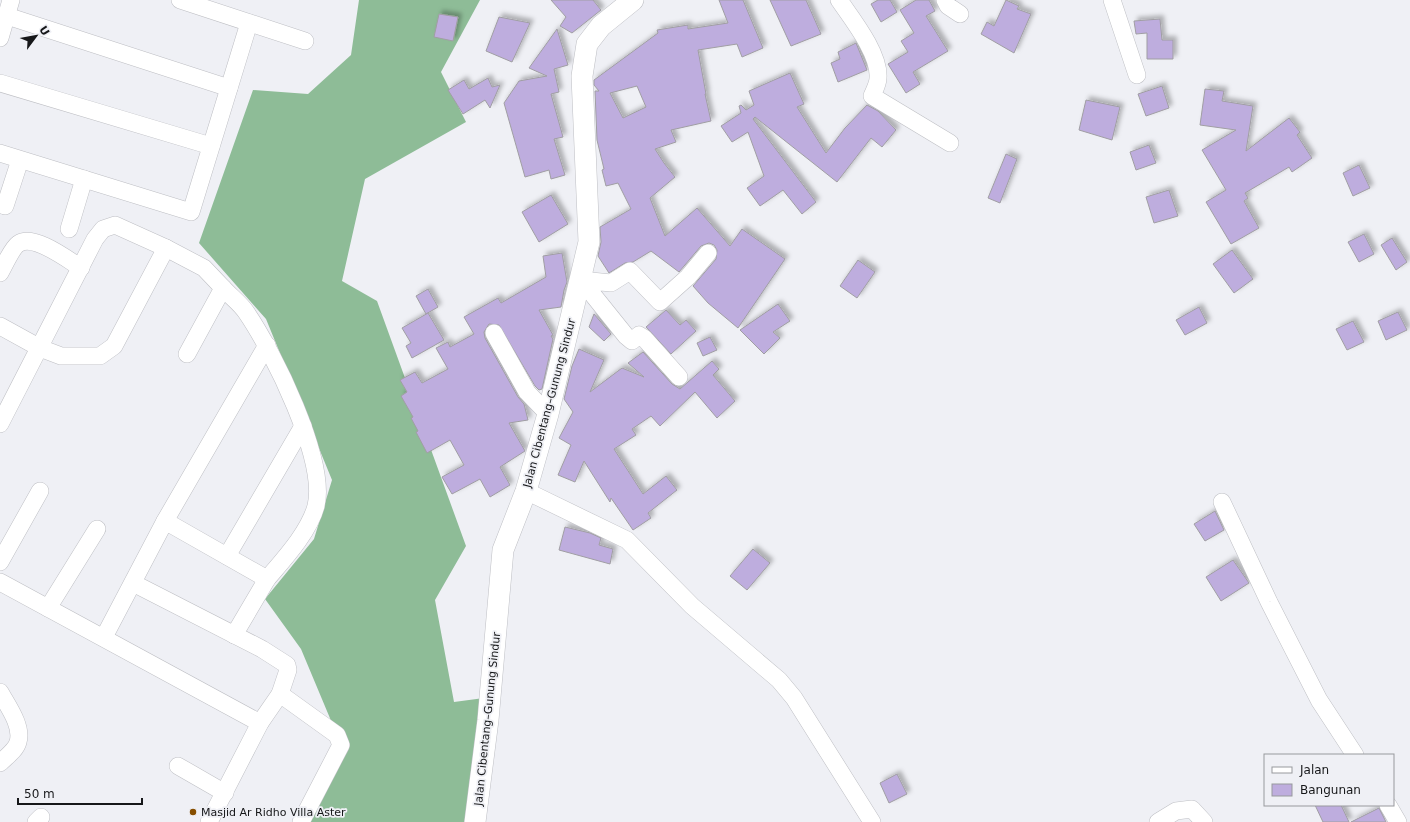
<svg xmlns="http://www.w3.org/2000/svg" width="1410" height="822" font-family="'DejaVu Sans',sans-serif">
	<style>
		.forest { fill: #8ebc97 }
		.building { fill: #beadde; stroke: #a09ea3; fill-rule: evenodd; filter: url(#shadow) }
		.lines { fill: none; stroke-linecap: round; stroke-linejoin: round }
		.minor-casing { stroke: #bebfc4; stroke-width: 18 }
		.tertiary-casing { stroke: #bebfc4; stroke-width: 22 }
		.minor { stroke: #fff; stroke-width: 17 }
		.tertiary { stroke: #fff; stroke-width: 21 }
		.poi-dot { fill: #864e00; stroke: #eff0f5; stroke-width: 1.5 }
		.labels { text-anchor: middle; stroke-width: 3.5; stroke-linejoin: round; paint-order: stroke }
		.street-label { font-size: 11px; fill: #161719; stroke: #eff0f5 }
		.poi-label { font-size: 11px; fill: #161719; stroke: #eff0f5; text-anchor: start }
	</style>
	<defs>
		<filter id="shadow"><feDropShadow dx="3.5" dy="-3.5" stdDeviation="2" flood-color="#0004"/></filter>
	</defs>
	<rect width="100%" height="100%" fill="#eff0f5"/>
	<path class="forest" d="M359,0H480L441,72L466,122L365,179L342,281L377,301L466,546L435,600L454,702L484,698L470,822H297L337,735L301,649L265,599L314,539L332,480L266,319L199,243L253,90L308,94L351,55Z"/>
	<g class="building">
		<path d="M551,0H593L601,10L572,33L560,26L566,17Z"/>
		<path d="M719,0H743L763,48L742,57L737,44L698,50L706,94H705L711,121L671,130L676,142L655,149L664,163L675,177L650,198L665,236L697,208L730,246L742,229L785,259L738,328L708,303L693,286L716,259L717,250L714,245L709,243L701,246L679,272L651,251L633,262L625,263L609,273L598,256L601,242L600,227L631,209L618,183L606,186L602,170L604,169L597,140L595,91H599L594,85V80L658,33L657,30L688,25V29L728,23ZM637,86L646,107L623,118L610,93Z"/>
		<path d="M770,0H806L821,34L791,46Z"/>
		<path d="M878,0H890L897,12L881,22L871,4Z"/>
		<path d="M916,0H929L935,11L926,16L948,51L913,72L920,84L906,93L888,64L908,52L901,41L914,33L900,10Z"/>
		<path d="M1006,0L1019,6L1017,9L1031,14L1014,53L981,34L987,22L994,26Z"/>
		<path d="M439,14L458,17L453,41L434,37Z"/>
		<path d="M499,17L530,23L512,62L486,51Z"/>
		<path d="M1160,19L1162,40H1173V59H1147V33L1136,34L1134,21Z"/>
		<path d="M557,29L568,65L554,69L559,92L551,94L563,137L554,139L565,175L551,179L549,170L525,177L504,103L519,81L547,76L529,68Z"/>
		<path d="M856,43L867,70L838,82L831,63L840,59L838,52Z"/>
		<path d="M790,73L804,104L797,107L826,153L845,128L867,105L878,111L896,130L882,147L871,138L837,182L755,117L753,119L816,202L802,214L783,190L760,206L747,188L764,176L748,132L732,142L721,126L741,113L739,106L741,105L746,110L754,105L749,91Z"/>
		<path d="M488,78L492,87L500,85L490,108L485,100L463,114L448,90L464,80L469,89Z"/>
		<path d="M1162,86L1169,108L1146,116L1138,94Z"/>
		<path d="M1205,89L1224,91L1222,101L1253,106L1246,151L1289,118L1300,132L1297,135L1312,158L1292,172L1289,167L1245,193L1248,198L1244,201L1259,228L1231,244L1206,202L1226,190L1202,150L1236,130L1200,125Z"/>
		<path d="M1086,100L1120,107L1112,140L1079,130Z"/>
		<path d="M1149,145L1156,163L1136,170L1130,152Z"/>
		<path d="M1006,154L1017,159L1000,203L988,198Z"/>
		<path d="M1359,165L1370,188L1353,196L1343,173Z"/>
		<path d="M1169,190L1178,216L1154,223L1146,197Z"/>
		<path d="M551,195L568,224L539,242L522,212Z"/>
		<path d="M1364,234L1374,254L1359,262L1348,242Z"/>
		<path d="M1392,238L1407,262L1396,270L1381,245Z"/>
		<path d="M1232,250L1253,279L1234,293L1213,264Z"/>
		<path d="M562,253L567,282L564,290L561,307L539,310L553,335L551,336L553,339L542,389L539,390L535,386L499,325L489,324L484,332L485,338L518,397L524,404L528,420L509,423L525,451L500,467L510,485L490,497L480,479L452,494L442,477L464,465L450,440L427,453L416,432L418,431L411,418L413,417L401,396L407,392L400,380L415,372L422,383L448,369L436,348L448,342L450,347L474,334L464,317L498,298L501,303L546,277L543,256Z"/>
		<path d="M858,260L875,272L857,298L840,286Z"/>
		<path d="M428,289L438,307L426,314L416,296Z"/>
		<path d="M778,304L790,321L773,332L780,338L764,354L740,330Z"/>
		<path d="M1199,307L1207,323L1185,335L1176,320Z"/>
		<path d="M666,310L680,325L686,320L696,331L671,354L646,327Z"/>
		<path d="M1398,312L1407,330L1386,340L1378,321Z"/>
		<path d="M428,313L444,340L412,358L406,346L411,343L402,328Z"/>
		<path d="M594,314L611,334L604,341L589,327Z"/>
		<path d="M1353,321L1364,342L1347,350L1336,329Z"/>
		<path d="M710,337L717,350L703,356L697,343Z"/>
		<path d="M579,349L604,360L590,392L622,368L644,377L628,363L643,352L672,384L680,389L712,361L719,369L713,375L735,401L717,418L695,392L660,426L651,416L632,429L636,435L614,449L643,494L666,476L677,490L648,513L651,518L633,530L611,498L610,502L584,461L575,482L558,475L571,445L559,438L573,412L564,399L572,366Z"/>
		<path d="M1215,511L1224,530L1205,541L1194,524Z"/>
		<path d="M565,527L590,533L601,538L599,545L613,549L610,564L559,550Z"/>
		<path d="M753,549L770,563L747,590L730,576Z"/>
		<path d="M1233,560L1249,583L1221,601L1206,577Z"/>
		<path d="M897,774L907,794L889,803L880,783Z"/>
		<path d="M1315,805H1341L1349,822H1323Z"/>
		<path d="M1379,808L1386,822H1351Z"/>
	</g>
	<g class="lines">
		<defs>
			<g id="minor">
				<path d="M180,0L305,41"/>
				<path d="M839,0C852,19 880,54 878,78C878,84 874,91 872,96L950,143"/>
				<path d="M945,0L948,6L960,14"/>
				<path d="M1112,0L1137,75"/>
				<path d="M7,16L229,88"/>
				<path d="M0,38L11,0"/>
				<path d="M0,83L211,146"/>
				<path d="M0,153L191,212L249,23"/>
				<path d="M5,206L20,160"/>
				<path d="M69,229L84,179"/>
				<path d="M0,273C4,266 12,248 18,244C33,233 67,259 81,268"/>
				<path d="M223,288C230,296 240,303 246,312C273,351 327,460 316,506C309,532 284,559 267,579"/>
				<path d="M0,326L40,348L61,356H100L114,346L166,248"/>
				<path d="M494,333L527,392L548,414"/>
				<path d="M679,377L644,338L639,335L632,341L626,336L581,280L611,283L630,271L660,302L688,277L708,253"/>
				<path d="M0,424L95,239L103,229L115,225L166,248L204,268L223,288L187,354"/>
				<path d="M526,491L627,540L692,606L779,680L794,698L872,822"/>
				<path d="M1222,502L1269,602L1319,700L1355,755"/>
				<path d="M165,521L267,345"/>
				<path d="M227,556L303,426"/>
				<path d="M0,562L40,491"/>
				<path d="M0,582L260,723"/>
				<path d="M133,583L262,649L287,665L288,670L280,694L260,723L209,822"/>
				<path d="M48,608L97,529"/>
				<path d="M104,637L165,521L267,579L234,635"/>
				<path d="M0,692C7,705 23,726 18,742C16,750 6,757 0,763"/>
				<path d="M280,694L337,735L341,745L301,822"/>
				<path d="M178,766L225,793"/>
				<path d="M1388,805L1398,822"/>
				<path d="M36,822L41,817"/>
				<path d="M1158,822L1176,811L1192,809L1204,822"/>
			</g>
			<path id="tertiary" d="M475,822L488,720L503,550L526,491L548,414L589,242L582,76L587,44L601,26L633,0"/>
		</defs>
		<use href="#minor" class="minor-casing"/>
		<use href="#tertiary" class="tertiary-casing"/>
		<use href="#minor" class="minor"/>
		<use href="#tertiary" class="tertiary"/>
	</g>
	<circle class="poi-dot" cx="193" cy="812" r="4"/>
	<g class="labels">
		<g class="street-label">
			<text transform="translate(549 403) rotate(-75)" y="4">Jalan Cibentang–Gunung Sindur</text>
			<text transform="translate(487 719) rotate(-84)" y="4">Jalan Cibentang–Gunung Sindur</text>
		</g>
		<g class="poi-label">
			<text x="201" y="816">Masjid Ar Ridho Villa Aster</text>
		</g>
	</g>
	<rect x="1264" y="754" width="130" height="52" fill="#eff0f5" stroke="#98999d"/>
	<rect x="1272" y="767" width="20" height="6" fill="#ffffff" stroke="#98999d"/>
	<text x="1300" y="774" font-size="12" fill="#161719">Jalan</text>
	<rect x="1272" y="784" width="20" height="12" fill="#beadde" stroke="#98999d"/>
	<text x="1300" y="794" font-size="12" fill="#161719">Bangunan</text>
	<g transform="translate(36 36) rotate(58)" stroke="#eff0f5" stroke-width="3" paint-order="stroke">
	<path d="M0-3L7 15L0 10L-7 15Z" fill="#161719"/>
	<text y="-6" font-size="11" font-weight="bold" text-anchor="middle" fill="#161719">U</text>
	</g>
	<path d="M18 798v6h124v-6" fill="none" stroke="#161719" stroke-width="2"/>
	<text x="24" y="798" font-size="12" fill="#161719" stroke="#eff0f5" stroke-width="3" paint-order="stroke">50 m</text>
</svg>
